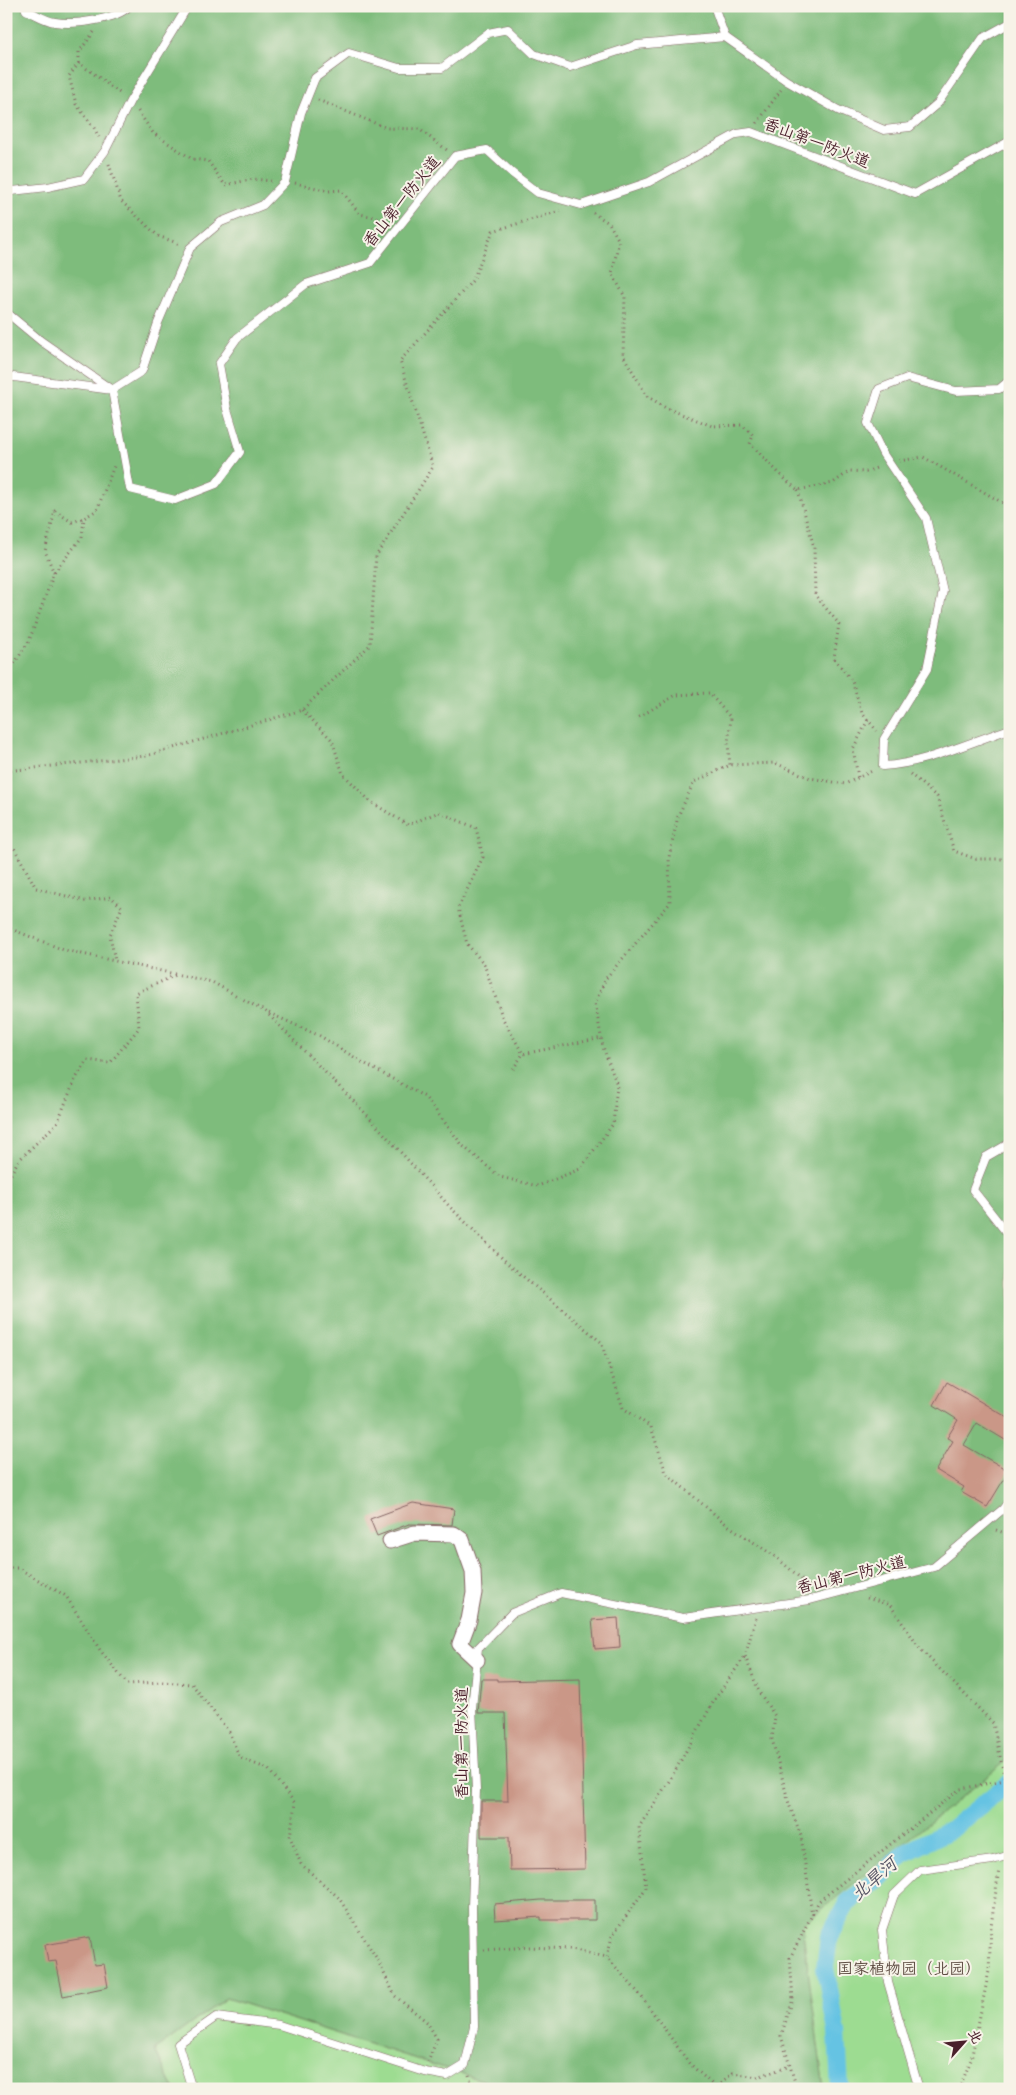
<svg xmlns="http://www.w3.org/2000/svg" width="1016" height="2095" font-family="'Indie Flower','LXGW WenKai TC',sans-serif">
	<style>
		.green { fill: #9ddc91; stroke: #747e5e }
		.forest { fill: #7ebc7b; stroke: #646e53 }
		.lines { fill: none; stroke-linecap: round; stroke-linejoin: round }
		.canal { stroke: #65c3e3; stroke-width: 18 }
		.building { fill: #ca9787 }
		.service-casing { stroke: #846463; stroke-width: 9 }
		.minor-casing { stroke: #846463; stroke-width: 17 }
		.path { stroke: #846463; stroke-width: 3; stroke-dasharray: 1 4; stroke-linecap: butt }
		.service { stroke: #fff; stroke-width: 8 }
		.minor { stroke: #fff; stroke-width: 15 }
		.labels { text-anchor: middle; stroke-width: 4; stroke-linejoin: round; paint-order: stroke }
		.street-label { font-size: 16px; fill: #4a1f2b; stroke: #f7f3e8 }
		.park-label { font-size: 16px; fill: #5f4e44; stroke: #f7f3e8 }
		.water-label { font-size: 18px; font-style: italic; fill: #525062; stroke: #f7f3e8 }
	</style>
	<rect width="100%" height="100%" fill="#f7f3e8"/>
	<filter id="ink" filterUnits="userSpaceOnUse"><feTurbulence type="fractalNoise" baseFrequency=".02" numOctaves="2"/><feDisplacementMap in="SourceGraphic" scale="10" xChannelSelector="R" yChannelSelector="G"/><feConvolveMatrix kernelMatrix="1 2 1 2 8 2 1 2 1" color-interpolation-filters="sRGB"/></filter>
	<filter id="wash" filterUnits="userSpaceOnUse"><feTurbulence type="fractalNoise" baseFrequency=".0096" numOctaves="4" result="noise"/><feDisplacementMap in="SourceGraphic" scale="20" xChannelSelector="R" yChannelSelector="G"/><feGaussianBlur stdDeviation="1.12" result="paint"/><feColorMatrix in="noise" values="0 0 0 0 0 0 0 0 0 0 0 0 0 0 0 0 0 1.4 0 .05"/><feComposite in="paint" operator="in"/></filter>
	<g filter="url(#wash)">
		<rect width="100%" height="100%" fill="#efe5ca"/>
		<g class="green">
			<path d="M1010,1758V2089H823V2082L801,1925Z"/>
			<path d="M226,1998L510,2089H174L155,2050Z"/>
		</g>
		<path class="forest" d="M6,6H1010V1758L802,1925L823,2082V2089H510L226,1998L155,2050L174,2089H6Z"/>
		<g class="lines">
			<path class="canal" d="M840,2089L837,2032L825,1968L829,1936L848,1902L877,1880L903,1854L952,1829L1010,1782"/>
		</g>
		<g id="blocks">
			<g class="building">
				<path d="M947,1382L1010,1419V1443L977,1423L964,1445L1009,1471L987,1507L961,1492L964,1487L936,1470L953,1441L947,1438L958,1420L934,1405Z"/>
				<path d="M413,1503L454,1509L452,1525L409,1524L377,1536L370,1519Z"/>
				<path d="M618,1618L620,1647L595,1649L592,1620Z"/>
				<path d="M481,1679H497V1681L580,1679L585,1869L510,1870L509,1837H481V1801H508L505,1713H478Z"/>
				<path d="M541,1900H595V1920H541V1917L495,1920L494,1904Z"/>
				<path d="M90,1937L95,1965L104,1964L108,1987L63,1996L56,1961L48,1962L45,1945Z"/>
			</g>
		</g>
	</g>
	<g filter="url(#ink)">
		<use href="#blocks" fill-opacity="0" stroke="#846463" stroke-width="1"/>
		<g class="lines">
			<defs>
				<g id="service">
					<path d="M25,6L26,10C35,14 46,21 55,22C73,25 117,20 129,6"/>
					<path d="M714,6L725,37"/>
					<path d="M6,186L12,191L48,187L84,179L105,151L130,101L188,6"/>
					<path d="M6,312L41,341L112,390L142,371L158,323L190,248L221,222L263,205L285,182L301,113L315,78L349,53L399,68H442L488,33L508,29L534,54L570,67L637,45L725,37L787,81L838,110L884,130L910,127L938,103L983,38L1010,23"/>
					<path d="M6,376L112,390L130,489L175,500L216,484L240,452L227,409L219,364L237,338L306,284L370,263L455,156L487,150L512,173L538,193L581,205L649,182L737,134L751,132L915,194L1010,141"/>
					<path d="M1010,380L999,389L956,391L907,378L879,389L868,423L883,454L926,518L943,591L927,669L884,739L883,766C924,764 970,742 1010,729"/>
					<path d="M1010,1143L986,1157L973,1190L1010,1237"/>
					<path d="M192,2089L178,2044L216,2017L279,2025L425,2072L447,2076L465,2065L474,2027L472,1907L476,1790L472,1708L478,1648L512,1613L561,1593L683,1618L810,1600L934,1567L1003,1509L1010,1500"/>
					<path d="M919,2089L888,1982L882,1930L894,1895L920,1870L993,1860L1010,1855"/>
				</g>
				<path id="minor" d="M390,1541L415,1533L454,1534L462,1540L473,1571L474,1593L469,1620L460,1644L477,1660"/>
			</defs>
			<use href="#service" class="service-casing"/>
			<use href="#minor" class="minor-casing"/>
			<g class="path">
				<path d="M94,32L79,52V63L121,94"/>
				<path d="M79,63L69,76L76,104L94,128L99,137"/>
				<path d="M318,100L387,128L419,129L447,150"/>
				<path d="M138,111L153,133L192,159L208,161L225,185L254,179L271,181"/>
				<path d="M757,123L781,90"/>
				<path d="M109,164L121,201L158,236L180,244"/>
				<path d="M295,183L329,191L341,190L360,214L390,220"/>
				<path d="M593,213L609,223L619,241L612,273L625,297L623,355L647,396L666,408L712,426L742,425L753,435L750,444C766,459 780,476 798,490L833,483L850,471L866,472L879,467"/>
				<path d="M899,461L923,457L1003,503L1010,511"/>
				<path d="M798,490L814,547L815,595L839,624L834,658L852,681L862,713L877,731"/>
				<path d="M54,573L45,551L55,511L72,522L84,518"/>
				<path d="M6,599L9,603L6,624"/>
				<path d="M6,676L29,641L54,573L82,537L84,518L97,510L114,466"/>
				<path d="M302,710L332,740L343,774L371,802L408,825L439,812L476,828L483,857L458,908L467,944L484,964L503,1019L523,1054L602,1038"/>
				<path d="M639,717L676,695L709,693L731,718L728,744L730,765"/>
				<path d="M6,771L146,756L302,710L370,645L376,556L433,467L400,361L473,280L493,231L560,211"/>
				<path d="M910,774L937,797L954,851L976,859H1005L1010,865"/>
				<path d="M858,777L853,749L868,720"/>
				<path d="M6,847L13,846L36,888L85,901L111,897L122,907L110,935L115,961"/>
				<path d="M6,927L64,950L212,982L266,1012L369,1117L451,1208L506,1262L601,1342L623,1408L651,1427L666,1473L726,1524L776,1557L812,1588"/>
				<path d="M269,1013L320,1036L362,1062L425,1097L463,1146L500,1177L538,1186L580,1169L613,1124L617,1085L603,1047L595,1003L606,978L670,903L669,857L678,816L694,782L730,765L775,763L810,778L845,784L874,770"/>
				<path d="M513,1069L523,1054"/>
				<path d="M6,1183L18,1161L57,1123L75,1080L87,1060L110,1063L139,1028L136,993L176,975"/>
				<path d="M996,1530L1010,1535"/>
				<path d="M6,1568H18L66,1596L100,1650L127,1684L162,1682L192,1684L229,1732L240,1758L268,1769L295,1803L290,1837L301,1864L339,1898L377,1959L395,1996L427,2022L437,2039L428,2062"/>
				<path d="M867,1598L890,1605L921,1650L993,1723L1005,1780"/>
				<path d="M756,1618L745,1656L759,1692L775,1716L772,1739L789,1804L801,1836L812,1914"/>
				<path d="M484,1950L529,1947L571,1949L607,1957"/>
				<path d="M469,2075L473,2089"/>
				<path d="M715,2087L689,2063L641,1996L607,1957L612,1936L646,1888L639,1827L671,1778L715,1699L745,1656"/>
				<path d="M713,2089L733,2073L757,2077L790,2066"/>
				<path d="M797,2089L781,2036L793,1999L790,1958L819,1901L960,1789L1010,1779"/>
				<path d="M959,2089L971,2060L989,1971L991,1926L999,1869"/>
			</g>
			<use href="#service" class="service"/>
			<use href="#minor" class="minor"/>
		</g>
	</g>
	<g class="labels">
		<g class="street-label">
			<text transform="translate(817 142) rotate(21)" y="6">香山第一防火道</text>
			<text transform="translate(401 201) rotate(-51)" y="6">香山第一防火道</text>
			<text transform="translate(851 1574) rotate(-14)" y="6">香山第一防火道</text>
			<text transform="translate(461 1743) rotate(-90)" y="6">香山第一防火道</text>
		</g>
		<g class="park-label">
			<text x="909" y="1974">国家植物园（北园）</text>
		</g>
		<g class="water-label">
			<text transform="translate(874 1879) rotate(-41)" y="6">北旱河</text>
		</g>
	</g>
	<rect width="1016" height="2095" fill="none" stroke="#f7f3e8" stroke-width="25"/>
	<g transform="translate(964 2042) rotate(63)" stroke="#f7f3e8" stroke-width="4" paint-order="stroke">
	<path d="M0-4L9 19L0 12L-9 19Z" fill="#4a1f2b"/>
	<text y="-8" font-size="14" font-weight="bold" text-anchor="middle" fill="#4a1f2b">北</text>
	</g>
</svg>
